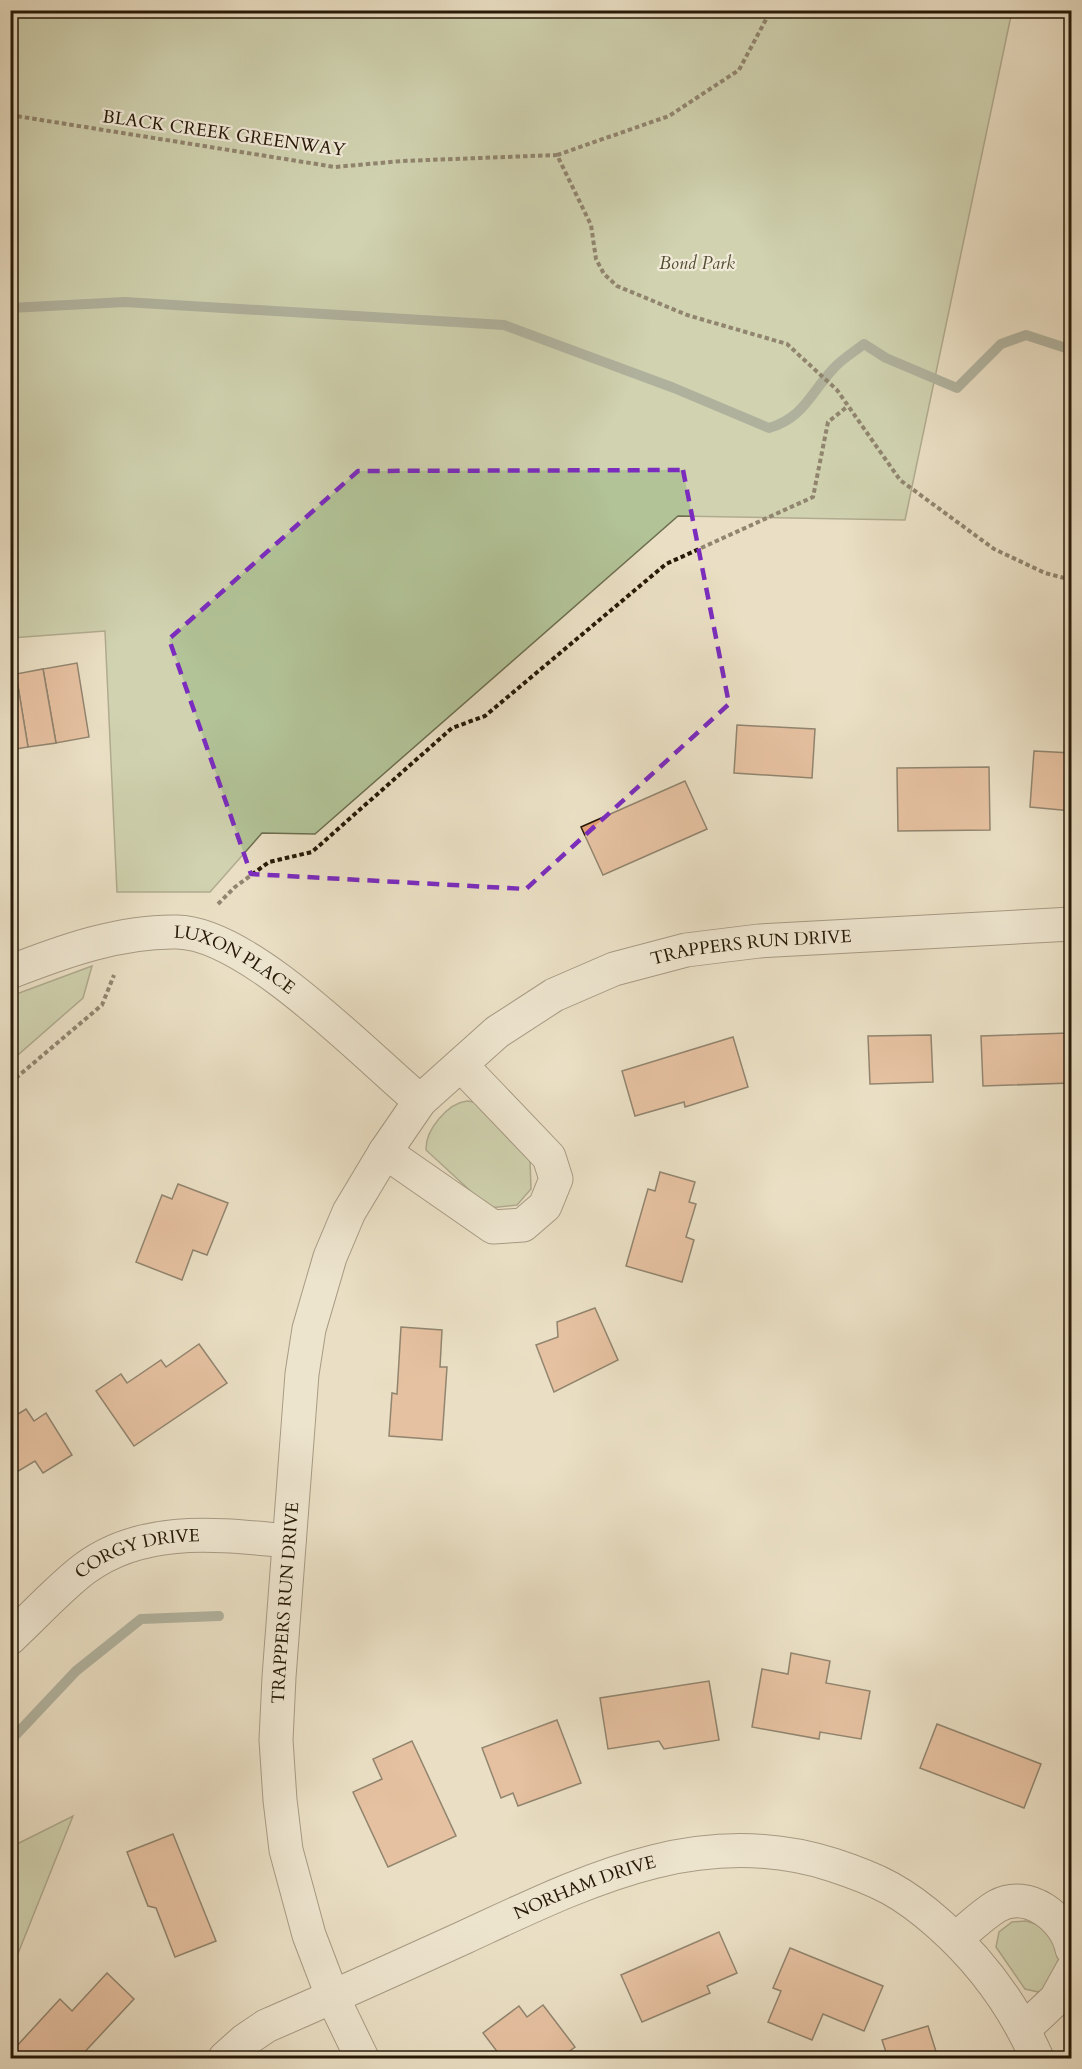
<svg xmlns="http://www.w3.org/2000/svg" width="1082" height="2069" font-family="Cardo,serif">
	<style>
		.green { fill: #b2c397; stroke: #6c6e4f; stroke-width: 1.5 }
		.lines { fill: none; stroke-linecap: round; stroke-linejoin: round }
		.stream { stroke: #6b7b6d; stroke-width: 10 }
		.building { fill: #e39e75; stroke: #271907; stroke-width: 1.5 }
		.street-casing { stroke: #584a36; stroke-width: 35 }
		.path { stroke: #271907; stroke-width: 4; stroke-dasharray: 4.5 3; stroke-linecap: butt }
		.street { stroke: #f1ead9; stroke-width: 33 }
		.marked { fill: none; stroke: #7b2cbf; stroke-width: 4.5; stroke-dasharray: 12 8; stroke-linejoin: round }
		.labels { text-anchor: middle; stroke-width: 4.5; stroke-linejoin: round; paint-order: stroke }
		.street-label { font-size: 18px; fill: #271907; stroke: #f1ead9 }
		.park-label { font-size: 18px; font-style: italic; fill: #514c32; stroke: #f1ead9 }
	</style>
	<rect width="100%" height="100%" fill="#eadfc4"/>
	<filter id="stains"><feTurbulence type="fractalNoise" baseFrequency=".00333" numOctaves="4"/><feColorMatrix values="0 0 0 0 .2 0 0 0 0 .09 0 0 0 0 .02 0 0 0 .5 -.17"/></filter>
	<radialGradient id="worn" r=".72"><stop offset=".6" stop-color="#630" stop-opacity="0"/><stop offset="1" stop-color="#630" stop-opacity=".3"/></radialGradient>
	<g class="green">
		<path d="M11,10L1012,11L905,520L678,516L315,834L262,833L210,892H117L105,631L11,638Z"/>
		<path d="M92,966L83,998L11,1061V996Z"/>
		<path d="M467,1101L474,1102L530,1161L531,1189L517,1205L489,1208L426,1150C425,1130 448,1103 467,1101Z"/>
		<path d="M73,1816L11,1971V1847Z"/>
		<path d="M1026,1921C1061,1930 1066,1956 1051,1987L1038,1992L1025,1989L996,1947L999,1932L1012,1922Z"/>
	</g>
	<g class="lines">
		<g class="stream">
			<path d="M10,308L125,302L504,325L674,388L769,428C804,418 811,392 834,368C842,359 854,352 864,344L886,358L957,388L1001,344L1026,335L1072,350"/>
			<path d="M10,1741L76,1671L141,1619L219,1616"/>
		</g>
	</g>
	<g class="building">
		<path d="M77,663L89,737L56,743L43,669Z"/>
		<path d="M43,669L56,743L28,747L16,674Z"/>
		<path d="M16,674L28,747L10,750V675Z"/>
		<path d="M737,725L815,729L812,778L734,773Z"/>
		<path d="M1034,751L1072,753V811L1030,807Z"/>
		<path d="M989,767L990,830L898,831L897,768Z"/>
		<path d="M685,781L707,829L603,875L581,827Z"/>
		<path d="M1069,1033L1071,1083L983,1086L981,1036Z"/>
		<path d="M931,1035L933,1082L870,1084L868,1036Z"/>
		<path d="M733,1037L748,1087L685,1107L684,1102L635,1116L622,1071Z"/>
		<path d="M660,1172L695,1182L689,1202L696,1204L686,1237L694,1240L682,1282L626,1266L648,1189L655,1191Z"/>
		<path d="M178,1184L228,1203L207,1255L193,1250L182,1280L136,1262L162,1195L172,1199Z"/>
		<path d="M595,1308L618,1360L554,1392L536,1345L558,1337L557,1322Z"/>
		<path d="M401,1327L442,1330L440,1367H447L442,1440L389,1436L392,1393L397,1394Z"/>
		<path d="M199,1344L227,1383L134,1446L96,1391L121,1374L127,1383L161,1360L166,1367Z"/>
		<path d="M26,1409L34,1421L46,1413L72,1455L43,1473L35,1461L10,1476V1419Z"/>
		<path d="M791,1653L830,1661L826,1683L870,1691L861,1739L820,1732L819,1739L752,1727L762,1669L788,1674Z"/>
		<path d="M709,1681L719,1740L664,1749L659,1741L608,1749L600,1698Z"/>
		<path d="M557,1720L581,1783L518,1806L513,1793L501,1798L482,1748Z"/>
		<path d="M937,1724L1041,1764L1024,1808L920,1768Z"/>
		<path d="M412,1741L456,1836L388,1867L353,1792L382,1779L373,1759Z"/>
		<path d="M173,1834L216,1941L175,1957L156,1908L148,1906L127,1852Z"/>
		<path d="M719,1932L737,1973L707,1986L710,1993L642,2022L621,1975Z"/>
		<path d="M790,1948L883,1986L864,2031L823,2014L812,2040L768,2022L781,1991L773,1988Z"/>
		<path d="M107,1973L134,1999L79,2058H27L15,2048L60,1999L72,2011Z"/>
		<path d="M543,2005L575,2047L560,2058H502L483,2033L519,2006L527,2017Z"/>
		<path d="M928,2026L938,2058H888L882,2040Z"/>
	</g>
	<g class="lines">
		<defs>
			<g id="street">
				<path id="s1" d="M10,972C64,951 120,931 177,932C249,933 365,1055 420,1101"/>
				<path d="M385,1152L493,1227L523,1225L545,1206L556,1179L549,1157L461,1065"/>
				<path id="s2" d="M10,1638C35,1615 58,1589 84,1569C144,1524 220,1535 289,1541"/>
				<path d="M956,1939C969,1928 982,1915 997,1906C1028,1889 1066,1918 1072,1949"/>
				<path d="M1024,2029L1056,1999L1072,1970"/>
				<path id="s3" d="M225,2058L244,2041L266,2026C333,1997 399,1967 465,1937C584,1882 700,1822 833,1865C879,1880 903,1892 939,1924C982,1962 1014,2006 1037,2058"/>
				<path id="s4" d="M362,2058L333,1998L309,1935L286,1850L280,1800L276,1740L279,1677L302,1374L309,1329L330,1257L349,1212L385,1152L420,1101L497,1032L554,995L614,969L686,950L759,941L1072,924"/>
			</g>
		</defs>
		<use href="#street" class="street-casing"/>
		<g class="path">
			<path d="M10,115L335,167L402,161L557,155L591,225L596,259L604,274L617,286L687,315L787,344L837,390L900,480L994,549L1045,573L1072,580"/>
			<path d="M557,155L669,116L739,70L771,10"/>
			<path d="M218,904L235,887L269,862L312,852L452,728L485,716L666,564L813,497L828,422L848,406"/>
			<path d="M10,1083L102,1005L114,975"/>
		</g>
		<use href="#street" class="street"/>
	</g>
	<path d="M0 0H1082V2069H0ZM683,470L729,704L526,889L251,874L169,639L358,471Z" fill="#eadfc4" fill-opacity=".55" fill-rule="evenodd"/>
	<path class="marked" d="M683,470L729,704L526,889L251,874L169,639L358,471Z"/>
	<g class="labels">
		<g class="street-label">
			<text transform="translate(224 133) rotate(8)" y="6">BLACK CREEK GREENWAY</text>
			<text dy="6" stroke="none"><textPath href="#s4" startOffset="1377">TRAPPERS RUN DRIVE</textPath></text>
			<text dy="6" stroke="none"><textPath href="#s1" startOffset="237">LUXON PLACE</textPath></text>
			<text dy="6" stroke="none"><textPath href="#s2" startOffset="158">CORGY DRIVE</textPath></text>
			<text dy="6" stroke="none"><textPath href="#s4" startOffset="470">TRAPPERS RUN DRIVE</textPath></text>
			<text dy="6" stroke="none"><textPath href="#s3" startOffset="400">NORHAM DRIVE</textPath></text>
		</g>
		<g class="park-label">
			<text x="697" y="269">Bond Park</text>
		</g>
	</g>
	<rect width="1082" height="2069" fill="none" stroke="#eadfc4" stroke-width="36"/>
	<rect x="12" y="12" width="1058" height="2045" fill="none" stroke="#271907" stroke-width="3"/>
	<rect x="18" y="18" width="1046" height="2033" fill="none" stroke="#271907" stroke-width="1.5"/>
	<rect width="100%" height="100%" filter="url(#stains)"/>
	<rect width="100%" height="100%" fill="url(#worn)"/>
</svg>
